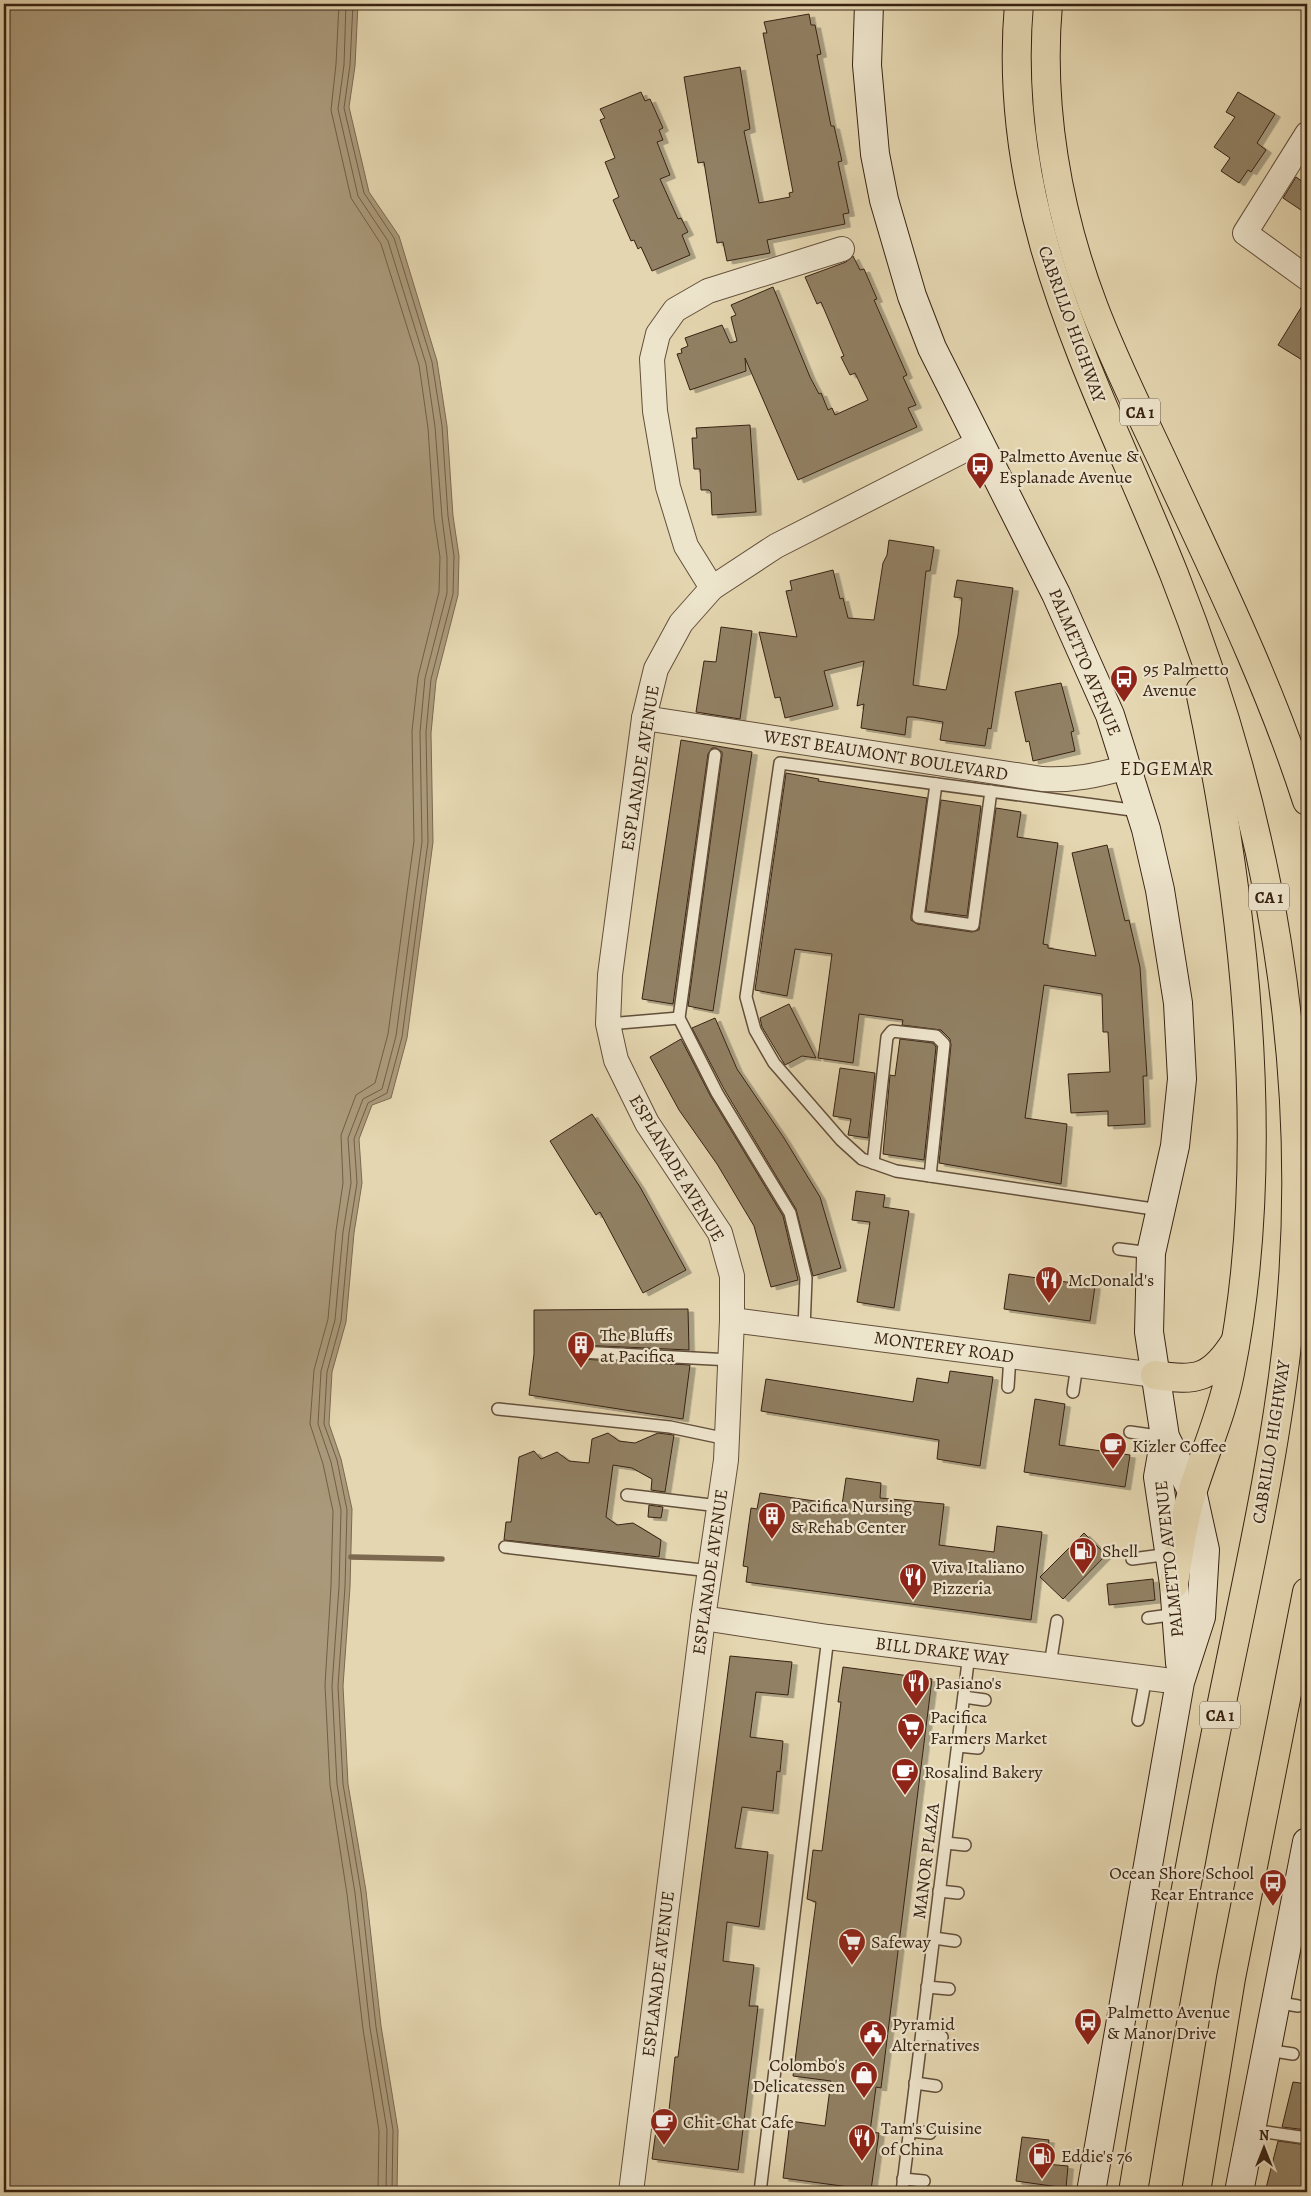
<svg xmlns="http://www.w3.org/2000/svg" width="1311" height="2196" font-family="Alegreya,serif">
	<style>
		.water { fill: #aa997a; stroke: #7c6950 }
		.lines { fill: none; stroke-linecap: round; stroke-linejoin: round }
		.shore { stroke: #715e46; stroke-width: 1 }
		.stream { stroke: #7c6950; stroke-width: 5.5 }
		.building { fill: #918064; stroke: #382212; filter: url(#shadow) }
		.lane-casing { stroke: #634f3a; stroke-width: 14 }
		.street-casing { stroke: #634f3a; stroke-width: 26 }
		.secondary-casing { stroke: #382212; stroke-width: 30 }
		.highway-casing { stroke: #382212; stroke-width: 30 }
		.lane { stroke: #ede4cc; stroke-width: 11 }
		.street { stroke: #ede4cc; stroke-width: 24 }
		.secondary { stroke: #ede4cc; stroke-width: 28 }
		.highway { stroke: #e4d6b0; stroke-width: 28 }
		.labels { text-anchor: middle; stroke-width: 4.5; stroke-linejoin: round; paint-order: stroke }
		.shield { fill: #ede4cc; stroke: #6e5c4a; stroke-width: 1 }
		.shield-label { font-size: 16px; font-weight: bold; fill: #382212 }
		.street-label { font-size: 18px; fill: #382212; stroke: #ede4cc }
		.poi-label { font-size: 18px; fill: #382212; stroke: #ede4cc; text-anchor: start }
		.neighbourhood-label { font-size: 19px; letter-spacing: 1px; fill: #382212; stroke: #ede4cc }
	</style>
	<defs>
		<filter id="shadow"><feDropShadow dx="5.5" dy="3" stdDeviation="0" flood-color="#0004"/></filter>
	</defs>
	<rect width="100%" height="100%" fill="#e4d6b0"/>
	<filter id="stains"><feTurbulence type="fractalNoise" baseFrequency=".004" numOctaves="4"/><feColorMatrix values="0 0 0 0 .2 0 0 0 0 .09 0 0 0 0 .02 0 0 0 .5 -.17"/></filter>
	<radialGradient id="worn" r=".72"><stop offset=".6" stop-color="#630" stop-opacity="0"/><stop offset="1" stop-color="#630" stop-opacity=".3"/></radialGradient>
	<path class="water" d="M4,4H358L355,66L349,107L369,192L399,236L437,361L447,426L453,516L459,556L458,595L436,681L431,733L433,842L407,1038L391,1098L372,1105L359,1139L362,1183L354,1233L346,1322L332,1372L329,1424L341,1459L352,1509L350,1587L343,1686L348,1784L366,1891L381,2026L398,2130L397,2192H4Z"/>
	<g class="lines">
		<g class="shore">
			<path d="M339,4L336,64L331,110L351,198L381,244L419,365L428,428L434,518L440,557L439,592L418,677L412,731L414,841L388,1034L375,1083L356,1095L341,1135L343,1183L336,1231L328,1319L314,1370L310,1424L323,1464L333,1511L331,1586L325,1685L330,1785L347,1894L363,2029L379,2131L378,2192"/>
			<path d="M346,4L344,65L338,109L358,196L388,241L426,364L435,427L442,517L447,557V593L425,678L420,732L422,842L396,1036L382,1089L363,1099L348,1138L351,1183L343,1232L335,1320L321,1371L318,1424L331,1462L341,1510L339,1587L332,1686L337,1784L355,1893L370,2028L387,2130L386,2192"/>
			<path d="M353,4L350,65L344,108L364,193L394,238L432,362L442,426L448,516L454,556L453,594L431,679L426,732L428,842L402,1037L387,1093L368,1103L354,1139L357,1183L349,1233L341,1321L327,1372L324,1424L337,1460L347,1510L345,1587L338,1686L343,1784L361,1892L376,2027L393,2130L392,2192"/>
		</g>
		<path class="stream" d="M351,1557L442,1559"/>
	</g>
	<g class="building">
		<path d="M809,14L811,25H815L821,54L817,55L831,126H834L842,161L838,162L849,213L843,214L845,224L767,240L770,253L727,261L723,242L717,243L704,162L698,163L684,77L740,67L750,129L744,131L759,203L790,197L789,193L793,192L763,33H767L764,22Z"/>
		<path d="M641,92L645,101L650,99L663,128L659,130L663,140L657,142L670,175L660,179L678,219L681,218L688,232L682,235L690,255L652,271L641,247L638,249L634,240L631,241L613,200L619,197L605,162L615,158L600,120L605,118L600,109Z"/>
		<path d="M1238,92L1275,114L1257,143L1266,150L1251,172L1248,170L1239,183L1221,171L1230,158L1214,147L1235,117L1226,112Z"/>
		<path d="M1296,177L1307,185V214L1283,198Z"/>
		<path d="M853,256L860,270L864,269L877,299L874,300L907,375L903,377L916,405L908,408L917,427L798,480L745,358L746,371L690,390L677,354L682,353L681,349L688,346L685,338L722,325L730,343L737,341L731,317L736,315L731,305L773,287L810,377L819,394L821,393L828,410L832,408L835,415L868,400L855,373L850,375L841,357L844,356L821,302L817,304L805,277L846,262Z"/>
		<path d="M1307,298V363L1278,345Z"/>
		<path d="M750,425L756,512L712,515L711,492L709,490H701L700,469H694L692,438H697L696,428Z"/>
		<path d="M889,540L934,547L930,571H926L913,685L946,690L958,635L962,598L954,597L957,580L1013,588L991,729L988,728L985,746L940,740L943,722L913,717H907L905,735L861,728L864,704L857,706L864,661L824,671L833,706L785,718L780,697L775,698L759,632L797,637L786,591L792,590L790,581L833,570L840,599L843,598L848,618L874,620L883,563L887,555Z"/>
		<path d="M721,627L752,631L740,719L696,712L704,661L716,662Z"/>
		<path d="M1061,683L1074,731L1071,732L1075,751L1033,761L1029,741L1026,742L1015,692Z"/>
		<path d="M681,740L752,752L713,1011L688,1006L722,756V752L716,748H712L708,754L673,1004L642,999Z"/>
		<path d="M786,773L819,779L818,781L927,798L911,916V920L917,924L972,932L979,930L996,808L1021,812L1017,837L1058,843L1043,944L1048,945V948L1096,956L1072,853L1107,845L1125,921L1129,920L1140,967L1147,1076H1143L1145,1124L1108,1126V1111L1071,1113L1068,1074L1110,1072L1108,1032H1103L1102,994L1044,985L1025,1118L1067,1124L1061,1184L939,1163L951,1045L950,1039L941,1030L902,1025L903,1020L859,1014L853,1063L818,1058L832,954L795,949L787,996L755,990Z"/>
		<path d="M941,800L981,806L967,916L926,911Z"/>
		<path d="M789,1004L816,1058L802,1056L785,1065L762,1027L760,1018Z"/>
		<path d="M715,1018L737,1069L784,1138L820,1197L841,1268L813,1276L796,1209L724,1089L692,1028Z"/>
		<path d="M681,1039L711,1097L783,1216L798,1280L771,1287L754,1226L717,1164L679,1110L650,1057Z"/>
		<path d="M900,1039L933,1043L936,1047L924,1160L883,1154L890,1075L895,1076Z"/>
		<path d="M840,1068L875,1073L868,1138L848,1135L851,1119L833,1116Z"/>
		<path d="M592,1114L640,1187L686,1270L643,1293L600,1212L596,1215L550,1141Z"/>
		<path d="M856,1191L885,1195L883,1207L909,1211L894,1308L857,1302L870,1222L852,1220Z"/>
		<path d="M1009,1274L1095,1286L1090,1321L1004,1309Z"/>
		<path d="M688,1309L689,1350L580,1345L574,1348L573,1352L576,1358L580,1359L690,1365L683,1419L529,1395L534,1354V1310Z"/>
		<path d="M950,1371L993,1377L980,1466L937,1459L939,1440L761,1411L766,1379L913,1402L917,1378L948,1383Z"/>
		<path d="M1035,1399L1065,1404L1059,1445L1130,1455L1125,1487L1024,1472Z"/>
		<path d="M608,1433L619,1441L635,1443L658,1433L674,1435L665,1492L651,1490L652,1479L632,1468L613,1465L606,1517L617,1525L633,1523L661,1540L659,1557L504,1540L506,1522H511L519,1457L534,1451L541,1459L557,1452L569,1461L589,1463L592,1439Z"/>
		<path d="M846,1478L881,1483L880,1498L944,1504L939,1545L994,1552L997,1526L1042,1532L1031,1620L746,1582L748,1567L743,1566L751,1508L757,1509L760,1493L842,1505Z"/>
		<path d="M649,1505L663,1507L661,1518L648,1517Z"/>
		<path d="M1084,1533L1106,1555L1063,1599L1040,1577Z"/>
		<path d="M1153,1579L1155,1600L1109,1605L1107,1584Z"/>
		<path d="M730,1656L792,1662L788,1695L756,1692L750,1737L783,1741L780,1772L777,1771L773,1811L742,1807L735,1848L768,1852L764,1886L759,1927L727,1922L723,1961L754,1965L749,2006H758L738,2170L652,2159L659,2109L669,2110L675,2057H678Z"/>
		<path d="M843,1667L932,1679L881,2088L876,2087L870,2132L879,2133L871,2190L783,2178L790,2121L825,2126L831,2081L793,2076L816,1902L807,1899L813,1850L822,1851L841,1702H838Z"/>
		<path d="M1293,2082L1307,2084V2130L1282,2127Z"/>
		<path d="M1022,2137L1049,2140L1046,2164L1068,2166L1066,2188L1016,2181Z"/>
		<path d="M1278,2141L1307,2145V2192H1265Z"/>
	</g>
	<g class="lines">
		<defs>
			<g id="lane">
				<path d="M715,755L679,1018L717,1093L790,1213L806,1278L804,1329"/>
				<path d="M936,784L918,917L973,925L991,791"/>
				<path d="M1139,811L780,763L746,997L755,1030L774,1063L841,1140L862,1159L896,1171L1160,1210"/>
				<path d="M608,1024L679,1018"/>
				<path d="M873,1163L887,1037L892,1031L936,1036L944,1044L930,1176"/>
				<path d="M1119,1249L1151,1253"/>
				<path d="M580,1352L731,1360"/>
				<path d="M1008,1387L1010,1356"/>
				<path d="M1073,1392L1077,1365"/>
				<path d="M498,1409L670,1427L727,1439"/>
				<path d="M1130,1432L1165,1437"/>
				<path d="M627,1495L719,1506"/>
				<path d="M505,1547L710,1571"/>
				<path d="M1132,1559L1170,1554"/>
				<path d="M1148,1618L1177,1614"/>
				<path d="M1050,1665L1057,1621"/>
				<path d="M964,1697L985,1700"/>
				<path d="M1138,1720L1146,1677"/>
				<path d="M958,1746L978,1748"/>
				<path d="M946,1843L965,1845"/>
				<path d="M939,1891L958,1893"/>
				<path d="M934,1938L955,1941"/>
				<path d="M927,1987L949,1989"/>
				<path d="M1275,2002L1298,2006"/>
				<path d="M922,2034L942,2037"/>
				<path d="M1267,2050L1293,2054"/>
				<path d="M915,2083L936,2086"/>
				<path d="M1252,2130L1307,2138"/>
				<path d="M909,2131L930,2133"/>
				<path d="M903,2179L924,2181"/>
				<path d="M760,2192L828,1637"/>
				<path d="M902,2192L969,1654"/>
			</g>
			<g id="street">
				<path d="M1307,134L1245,233L1307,278"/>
				<path d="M712,588L686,546L668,487L655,411L652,359L658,334L675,310L708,291L842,249"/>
				<path d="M644,718L1042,779C1073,781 1098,775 1128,767"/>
				<path d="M732,1320L1155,1375"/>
				<path d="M703,1618L828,1637L1180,1682"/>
				<path d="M631,2192L703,1618L726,1460L732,1320V1276L720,1233L647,1123L616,1060L608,1024L610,975L644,718L656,669L681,623L712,588L776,546L980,442"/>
			</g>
			<g id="secondary">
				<path d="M869,4L867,65L875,154L884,200L912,296L932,348L1056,594L1110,715L1146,829L1160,890L1178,1003L1182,1079L1175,1146L1151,1253L1149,1332L1165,1437L1192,1491L1205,1550L1201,1617L1180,1682L1091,2192"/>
				<path d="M1165,1437L1158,1477L1174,1584L1180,1663"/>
				<path d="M1239,2192L1307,1842"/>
			</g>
			<g id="highway">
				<path d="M1019,4C1000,218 1098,384 1174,574C1221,693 1257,817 1277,943C1297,1069 1302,1199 1289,1326C1275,1464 1242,1600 1215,1737C1185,1888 1158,2040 1133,2192"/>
				<path d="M1048,4C1039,105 1057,210 1093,305C1114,361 1141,414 1166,468C1217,578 1270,686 1307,801"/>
				<path d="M1155,1375C1197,1382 1212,1378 1235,1342"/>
				<path d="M1174,1584C1179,1552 1183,1520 1193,1490C1205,1451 1222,1414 1230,1373C1274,1155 1245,906 1200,691"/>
				<path d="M1196,2192L1231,1978L1307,1592"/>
			</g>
		</defs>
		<use href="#lane" class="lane-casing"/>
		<use href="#street" class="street-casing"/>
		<use href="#secondary" class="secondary-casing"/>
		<use href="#highway" class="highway-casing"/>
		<use href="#lane" class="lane"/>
		<use href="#street" class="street"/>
		<use href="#secondary" class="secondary"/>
		<use href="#highway" class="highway"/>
	</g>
	<defs>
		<symbol id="bus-pin" viewBox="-11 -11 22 30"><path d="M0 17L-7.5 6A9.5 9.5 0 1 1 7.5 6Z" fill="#8f2418" stroke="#ede4cc"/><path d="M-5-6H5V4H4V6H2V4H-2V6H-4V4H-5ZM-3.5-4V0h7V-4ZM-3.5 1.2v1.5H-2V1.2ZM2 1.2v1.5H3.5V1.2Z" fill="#fff"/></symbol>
		<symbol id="restaurant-pin" viewBox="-11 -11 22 30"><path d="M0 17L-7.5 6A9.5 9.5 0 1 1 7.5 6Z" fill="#8f2418" stroke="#ede4cc"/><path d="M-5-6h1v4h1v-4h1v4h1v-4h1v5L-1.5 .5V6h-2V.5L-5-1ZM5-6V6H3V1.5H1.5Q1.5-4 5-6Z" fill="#fff"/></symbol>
		<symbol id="building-pin" viewBox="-11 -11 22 30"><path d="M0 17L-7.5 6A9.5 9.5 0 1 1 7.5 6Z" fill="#8f2418" stroke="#ede4cc"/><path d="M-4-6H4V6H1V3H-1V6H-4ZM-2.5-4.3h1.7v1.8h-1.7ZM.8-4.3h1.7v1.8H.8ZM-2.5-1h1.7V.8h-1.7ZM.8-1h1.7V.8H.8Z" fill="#fff"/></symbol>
		<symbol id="cafe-pin" viewBox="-11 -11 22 30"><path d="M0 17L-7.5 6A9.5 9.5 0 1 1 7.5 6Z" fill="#8f2418" stroke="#ede4cc"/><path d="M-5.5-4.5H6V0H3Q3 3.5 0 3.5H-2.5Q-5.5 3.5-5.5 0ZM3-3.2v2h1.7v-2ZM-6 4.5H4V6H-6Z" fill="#fff"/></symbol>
		<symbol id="fuel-pin" viewBox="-11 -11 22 30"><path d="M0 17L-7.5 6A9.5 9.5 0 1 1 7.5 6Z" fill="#8f2418" stroke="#ede4cc"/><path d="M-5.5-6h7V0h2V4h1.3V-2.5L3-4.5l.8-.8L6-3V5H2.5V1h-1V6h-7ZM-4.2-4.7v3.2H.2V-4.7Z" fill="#fff"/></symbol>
		<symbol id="supermarket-pin" viewBox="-11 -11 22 30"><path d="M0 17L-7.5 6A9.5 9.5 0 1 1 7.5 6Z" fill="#8f2418" stroke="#ede4cc"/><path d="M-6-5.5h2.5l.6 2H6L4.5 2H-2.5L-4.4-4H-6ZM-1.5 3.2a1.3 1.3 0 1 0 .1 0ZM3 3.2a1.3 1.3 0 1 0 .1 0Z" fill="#fff"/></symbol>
		<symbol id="civic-pin" viewBox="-11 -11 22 30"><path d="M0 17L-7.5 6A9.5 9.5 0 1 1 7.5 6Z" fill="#8f2418" stroke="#ede4cc"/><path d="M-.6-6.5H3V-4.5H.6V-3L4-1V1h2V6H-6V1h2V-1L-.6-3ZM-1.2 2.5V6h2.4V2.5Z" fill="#fff"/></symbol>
		<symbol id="shop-pin" viewBox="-11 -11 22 30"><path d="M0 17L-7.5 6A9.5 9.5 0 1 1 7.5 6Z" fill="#8f2418" stroke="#ede4cc"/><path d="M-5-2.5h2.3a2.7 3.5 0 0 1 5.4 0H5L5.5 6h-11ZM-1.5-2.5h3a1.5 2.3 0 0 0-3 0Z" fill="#fff"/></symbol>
	</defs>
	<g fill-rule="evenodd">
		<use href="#bus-pin" x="964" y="450" width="32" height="43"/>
		<use href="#bus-pin" x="1108" y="663" width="32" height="43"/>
		<use href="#restaurant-pin" x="1033" y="1264" width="32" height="43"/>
		<use href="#building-pin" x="565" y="1329" width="32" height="43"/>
		<use href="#cafe-pin" x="1097" y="1430" width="32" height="43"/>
		<use href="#building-pin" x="756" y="1500" width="32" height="43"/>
		<use href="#fuel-pin" x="1067" y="1535" width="32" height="43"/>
		<use href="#restaurant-pin" x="897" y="1561" width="32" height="43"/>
		<use href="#restaurant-pin" x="900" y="1667" width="32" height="43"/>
		<use href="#supermarket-pin" x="895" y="1711" width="32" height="43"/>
		<use href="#cafe-pin" x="889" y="1756" width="32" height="43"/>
		<use href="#bus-pin" x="1257" y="1867" width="32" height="43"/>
		<use href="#supermarket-pin" x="836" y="1926" width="32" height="43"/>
		<use href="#bus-pin" x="1072" y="2006" width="32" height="43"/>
		<use href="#civic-pin" x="857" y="2018" width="32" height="43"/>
		<use href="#shop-pin" x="848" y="2059" width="32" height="43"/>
		<use href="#cafe-pin" x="648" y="2106" width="32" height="43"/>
		<use href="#restaurant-pin" x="846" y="2122" width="32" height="43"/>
		<use href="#fuel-pin" x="1026" y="2140" width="32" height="43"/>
	</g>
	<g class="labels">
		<g class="shield">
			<rect x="1120" y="398.5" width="40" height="27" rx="4"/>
			<rect x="1249" y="883.5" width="40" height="27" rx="4"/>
			<rect x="1200" y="1701.5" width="40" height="27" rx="4"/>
		</g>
		<g class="shield-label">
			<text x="1140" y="418">CA 1</text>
			<text x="1269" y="903">CA 1</text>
			<text x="1220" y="1721">CA 1</text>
		</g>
		<g class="street-label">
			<text transform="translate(1072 324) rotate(70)" y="6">CABRILLO HIGHWAY</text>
			<text transform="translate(1085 662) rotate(67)" y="6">PALMETTO AVENUE</text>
			<text transform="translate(886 755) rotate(9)" y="6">WEST BEAUMONT BOULEVARD</text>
			<text transform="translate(640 768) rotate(-81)" y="6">ESPLANADE AVENUE</text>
			<text transform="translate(677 1168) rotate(59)" y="6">ESPLANADE AVENUE</text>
			<text transform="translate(944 1347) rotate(8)" y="6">MONTEREY ROAD</text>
			<text transform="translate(1271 1442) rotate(-81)" y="6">CABRILLO HIGHWAY</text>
			<text transform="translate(1169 1559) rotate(-96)" y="6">PALMETTO AVENUE</text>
			<text transform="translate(710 1572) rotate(-82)" y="6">ESPLANADE AVENUE</text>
			<text transform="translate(942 1651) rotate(7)" y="6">BILL DRAKE WAY</text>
			<text transform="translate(926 1861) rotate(-83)" y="6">MANOR PLAZA</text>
			<text transform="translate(658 1974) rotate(-83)" y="6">ESPLANADE AVENUE</text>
		</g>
		<g class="poi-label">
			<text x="999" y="462">Palmetto Avenue &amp;<tspan x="999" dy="21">Esplanade Avenue</tspan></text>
			<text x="1143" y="675">95 Palmetto<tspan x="1143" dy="21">Avenue</tspan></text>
			<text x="1068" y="1286">McDonald's</text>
			<text x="600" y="1341">The Bluffs<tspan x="600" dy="21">at Pacifica</tspan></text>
			<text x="1132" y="1452">Kizler Coffee</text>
			<text x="791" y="1512">Pacifica Nursing<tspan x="791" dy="21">&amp; Rehab Center</tspan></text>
			<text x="1102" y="1557">Shell</text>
			<text x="932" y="1573">Viva Italiano<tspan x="932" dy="21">Pizzeria</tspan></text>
			<text x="935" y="1689">Pasiano's</text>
			<text x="930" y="1723">Pacifica<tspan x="930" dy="21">Farmers Market</tspan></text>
			<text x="924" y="1778">Rosalind Bakery</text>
			<text x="1254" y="1879" text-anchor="end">Ocean Shore School<tspan x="1254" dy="21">Rear Entrance</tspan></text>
			<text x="871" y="1948">Safeway</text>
			<text x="1107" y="2018">Palmetto Avenue<tspan x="1107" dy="21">&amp; Manor Drive</tspan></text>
			<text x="892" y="2030">Pyramid<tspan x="892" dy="21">Alternatives</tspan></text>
			<text x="845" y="2071" text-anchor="end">Colombo's<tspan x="845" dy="21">Delicatessen</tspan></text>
			<text x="683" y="2128">Chit-Chat Cafe</text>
			<text x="881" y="2134">Tam's Cuisine<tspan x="881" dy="21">of China</tspan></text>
			<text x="1061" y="2162">Eddie's 76</text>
		</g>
		<g class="neighbourhood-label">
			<text x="1167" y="775">EDGEMAR</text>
		</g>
	</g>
	<rect width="1311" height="2196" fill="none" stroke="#e4d6b0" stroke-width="20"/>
	<rect x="5" y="5" width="1301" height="2186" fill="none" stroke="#382212" stroke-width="2.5"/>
	<rect x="10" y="10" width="1291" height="2176" fill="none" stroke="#382212"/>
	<g transform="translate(1264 2148)" stroke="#ede4cc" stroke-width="4" paint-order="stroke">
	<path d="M0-4L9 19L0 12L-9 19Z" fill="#382212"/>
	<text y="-8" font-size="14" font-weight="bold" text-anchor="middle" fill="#382212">N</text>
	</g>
	<rect width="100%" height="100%" filter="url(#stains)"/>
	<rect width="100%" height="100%" fill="url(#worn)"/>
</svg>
